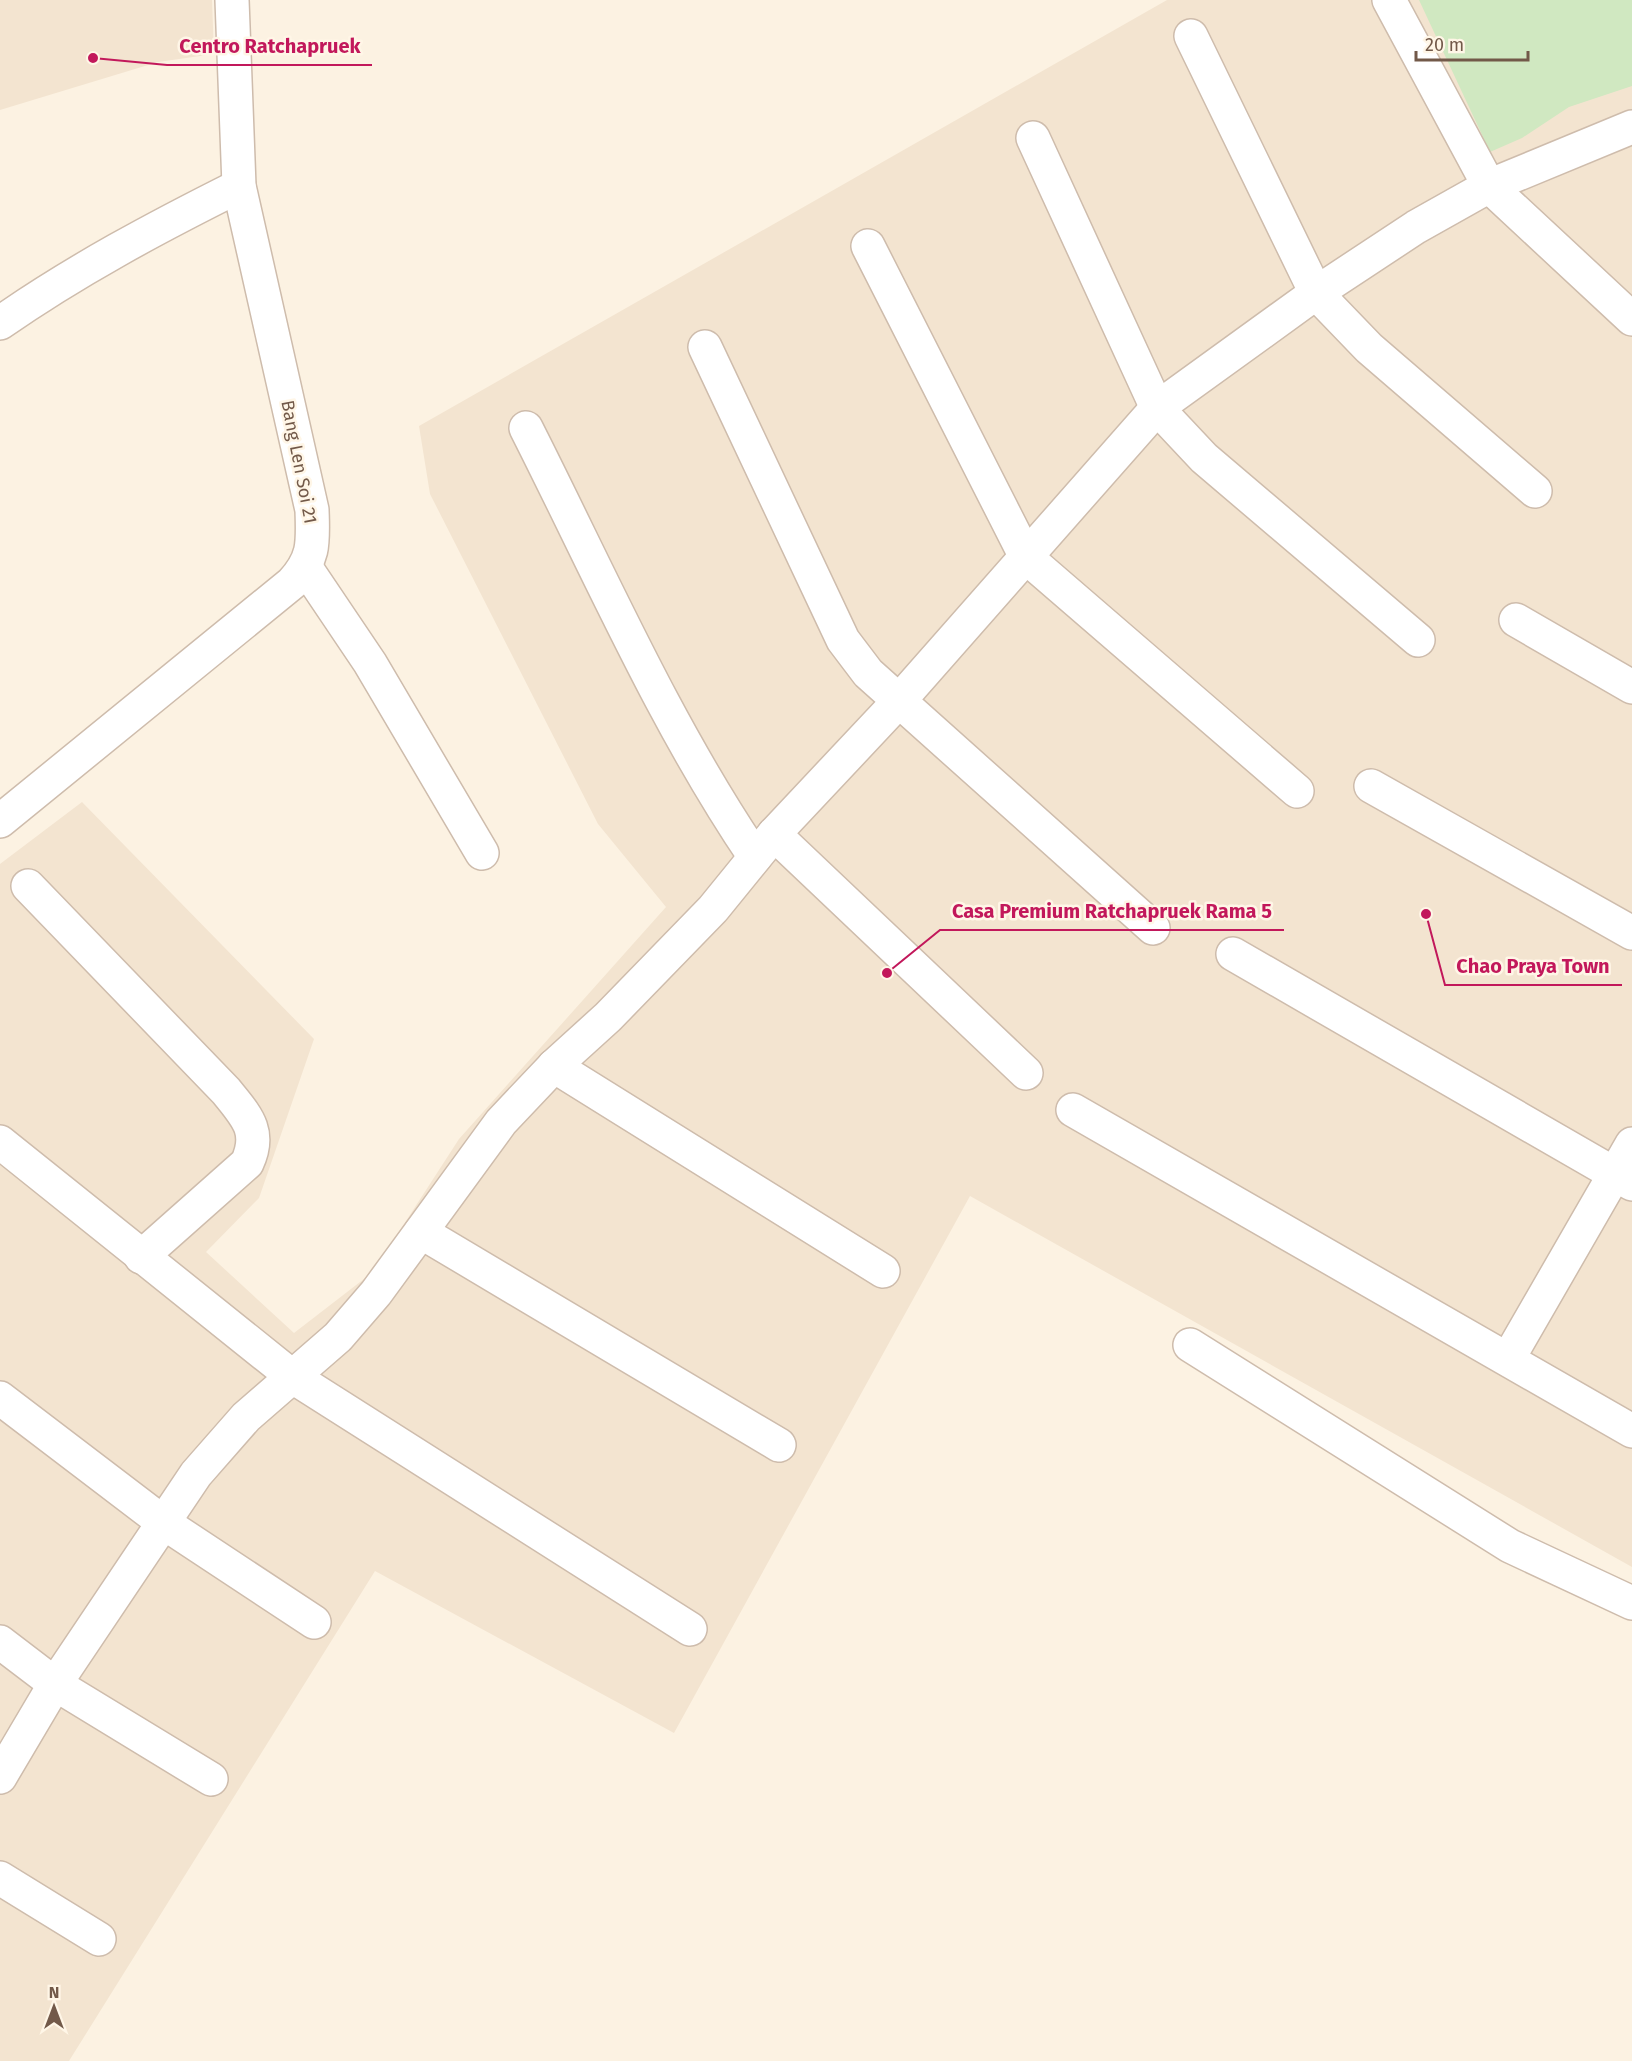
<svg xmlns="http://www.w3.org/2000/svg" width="1632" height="2061" font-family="'Fira Sans',sans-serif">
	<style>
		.residential { fill: #f3e4d0 }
		.green { fill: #d0e8c1 }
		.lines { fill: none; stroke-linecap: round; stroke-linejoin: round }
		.minor-casing { stroke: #cebcac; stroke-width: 36 }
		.minor { stroke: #fff; stroke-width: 33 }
		.labels { text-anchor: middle; stroke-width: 5; stroke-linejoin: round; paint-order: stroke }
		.street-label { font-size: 18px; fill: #725949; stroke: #fff6e7 }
		.leader { fill: none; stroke: #c2185b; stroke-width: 2 }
		.callout-dot { fill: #c2185b; stroke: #fff6e7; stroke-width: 2 }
		.callout-label { font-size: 20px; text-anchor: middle; font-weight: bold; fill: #c2185b; stroke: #fff6e7; stroke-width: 5; stroke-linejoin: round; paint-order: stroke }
	</style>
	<rect width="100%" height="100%" fill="#fcf2e2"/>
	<g class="residential">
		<path d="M0,0H212L214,54L158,62L0,110Z"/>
		<path d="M1167,0H1632V1567L970,1196L674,1733L375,1571L69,2061H0V864L82,802L314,1039L259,1198L206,1252L294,1333L373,1272L459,1139L666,907L598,824L430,494L419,426Z"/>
	</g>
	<path class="green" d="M1419,0H1632V86L1569,107L1522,138L1490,152Z"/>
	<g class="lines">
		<defs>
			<g id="minor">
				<path d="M1389,0L1489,186L1632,319"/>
				<path d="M1191,36L1316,293L1369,348L1535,491"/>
				<path d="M1033,138L1157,408L1204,458L1418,640"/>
				<path d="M868,246L1026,557L1297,791"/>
				<path d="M0,323C76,270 157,227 239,186"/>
				<path d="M705,347L843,640L868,673L1153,928"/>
				<path d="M526,428C599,572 664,723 755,857"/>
				<path d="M306,568L370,663L482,853"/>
				<path d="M1516,620L1632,687"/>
				<path d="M1371,786L1632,933"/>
				<path d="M0,821L292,583C315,558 313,542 312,510L239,186L232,0"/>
				<path d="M774,834L1026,1073"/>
				<path d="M28,886L226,1091C246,1116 262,1131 247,1163L141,1257"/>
				<path d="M1233,954L1632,1184"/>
				<path d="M554,1066L883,1271"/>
				<path d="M1073,1110L1632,1431"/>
				<path d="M0,1142L293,1377L690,1629"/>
				<path d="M421,1232L779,1445"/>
				<path d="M1190,1345L1510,1546L1632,1603"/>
				<path d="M1508,1359L1632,1144"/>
				<path d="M0,1398L164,1523L314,1622"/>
				<path d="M0,1642L55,1684L211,1779"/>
				<path d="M0,1777L55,1684L196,1474L246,1417L338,1337L376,1293L501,1122L554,1066L608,1017L713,909L774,834L898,702L1157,408L1316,293L1416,227L1489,186L1632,127"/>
				<path d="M0,1878L99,1939"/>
			</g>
		</defs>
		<use href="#minor" class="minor-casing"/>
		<use href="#minor" class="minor"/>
	</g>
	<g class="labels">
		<g class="street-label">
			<text transform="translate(299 462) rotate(79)" y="6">Bang Len Soi 21</text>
		</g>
	</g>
	<path class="leader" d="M93 58L167 65H372M887 973L940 930H1284M1426 914L1445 985H1622"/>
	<g class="callout-dot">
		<circle cx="93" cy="58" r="6"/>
		<circle cx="887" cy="973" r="6"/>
		<circle cx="1426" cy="914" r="6"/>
	</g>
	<g class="callout-label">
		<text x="270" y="53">Centro Ratchapruek</text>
		<text x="1112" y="918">Casa Premium Ratchapruek Rama 5</text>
		<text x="1533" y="973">Chao Praya Town</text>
	</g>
	<g transform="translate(54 2007)" stroke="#fff6e7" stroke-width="4.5" paint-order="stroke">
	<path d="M0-4.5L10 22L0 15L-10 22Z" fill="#725949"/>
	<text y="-9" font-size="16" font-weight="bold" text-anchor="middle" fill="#725949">N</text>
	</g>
	<path d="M1416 51v9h112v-9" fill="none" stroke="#725949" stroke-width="3"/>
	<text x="1425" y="51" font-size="18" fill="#725949" stroke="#fff6e7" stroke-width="4.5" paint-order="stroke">20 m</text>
</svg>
